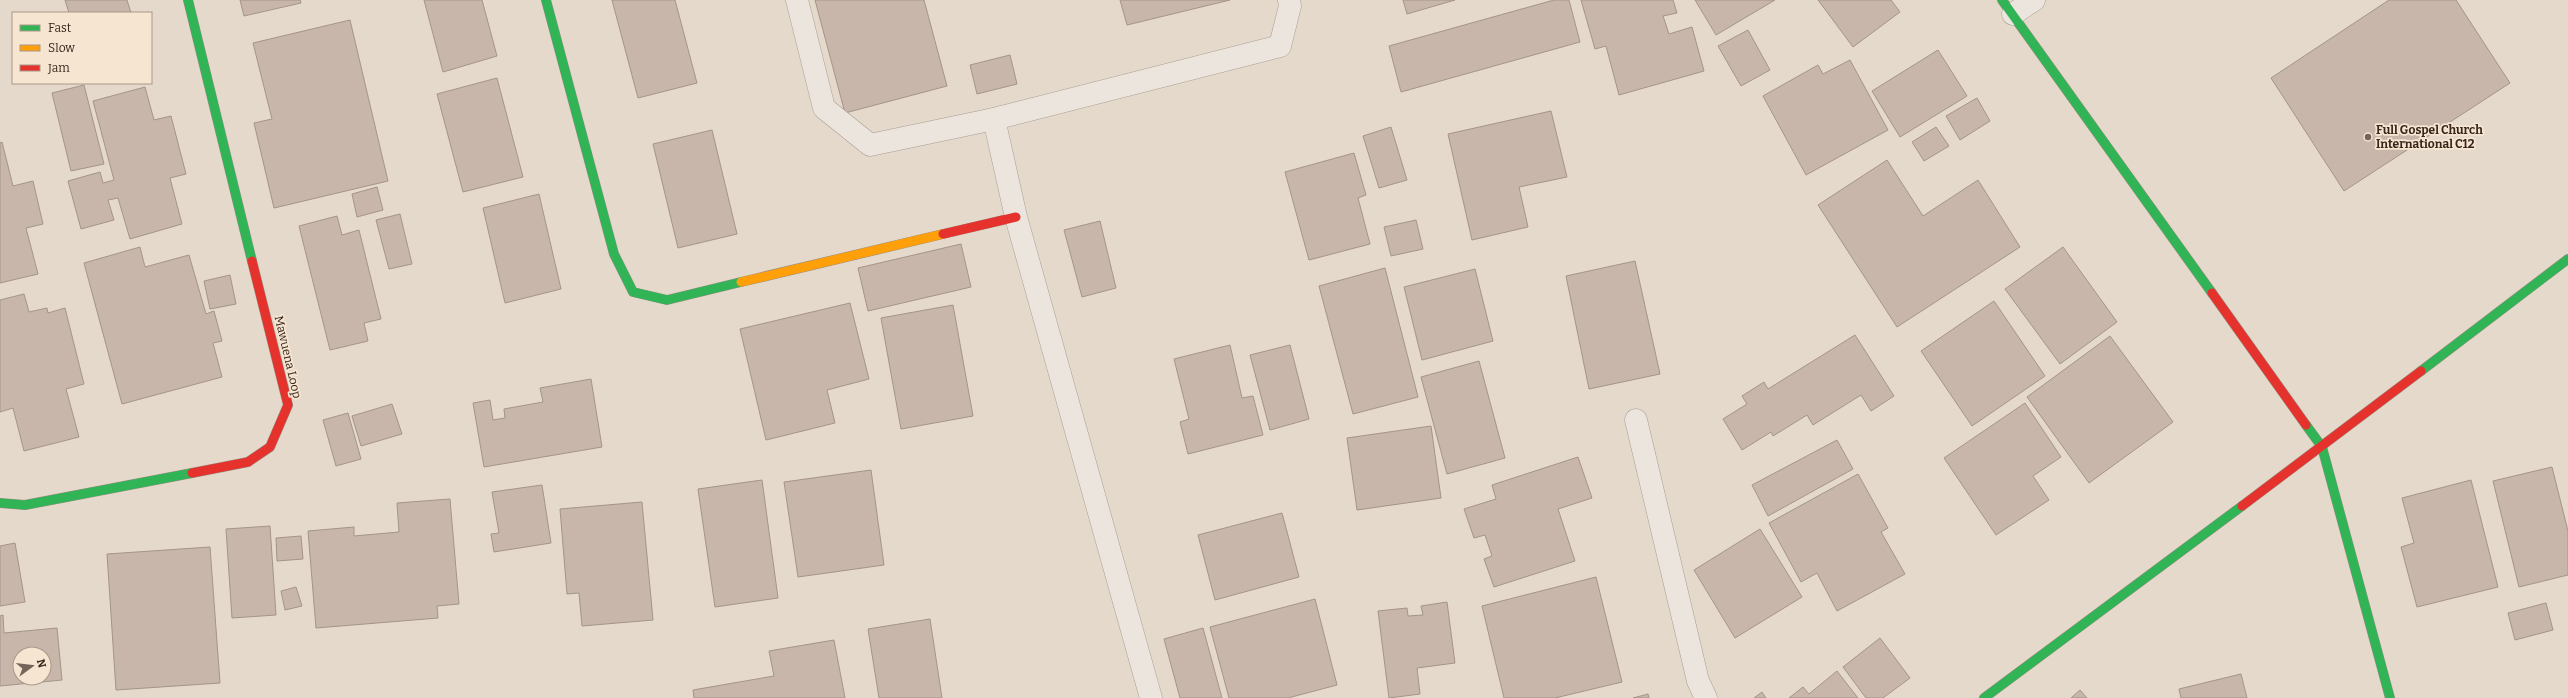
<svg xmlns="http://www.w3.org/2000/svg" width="2568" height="698" font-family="Bitter,serif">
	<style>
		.building { fill: #c8b6ab; stroke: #a4948a; fill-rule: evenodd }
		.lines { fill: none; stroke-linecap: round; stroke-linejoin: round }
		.street-casing { stroke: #a99e94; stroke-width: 23 }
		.fast-casing { stroke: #998e84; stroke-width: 10 }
		.slow-casing { stroke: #998e84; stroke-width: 10 }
		.jam-casing { stroke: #998e84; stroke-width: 10 }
		.street { stroke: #ece5dd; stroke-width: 22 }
		.fast { stroke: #30b455; stroke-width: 9 }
		.slow { stroke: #ff9f0a; stroke-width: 9 }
		.jam { stroke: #e5322d; stroke-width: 9 }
		.poi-dot { fill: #746459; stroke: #f6e5d0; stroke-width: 1.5 }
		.labels { text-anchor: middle; stroke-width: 3.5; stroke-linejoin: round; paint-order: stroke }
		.poi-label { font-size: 12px; font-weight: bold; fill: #38251c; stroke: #f6e5d0; text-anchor: start }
		.street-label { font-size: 12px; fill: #38251c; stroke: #f6e5d0 }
	</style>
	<rect width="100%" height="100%" fill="#e4d9ca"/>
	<g class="building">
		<path d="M65,0H127L131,13H69Z"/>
		<path d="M240,0H300L301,3L244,16Z"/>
		<path d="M424,0H482L497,56L443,72Z"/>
		<path d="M612,0H675L697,83L638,98Z"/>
		<path d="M815,0H924L947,86L845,113Z"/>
		<path d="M1120,0H1230L1127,25Z"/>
		<path d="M1403,0H1455L1407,14Z"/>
		<path d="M1554,0H1569L1580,42L1401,92L1389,46Z"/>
		<path d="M1581,0H1673L1677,13L1663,16L1669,34L1692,27L1704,71L1619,95L1606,46L1595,49Z"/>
		<path d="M1695,0H1775L1716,35Z"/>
		<path d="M1818,0H1891L1900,12L1853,47Z"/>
		<path d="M2389,0H2456L2510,83L2344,191L2271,78Z"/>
		<path d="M350,20L388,181L274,208L254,123L272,119L253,43Z"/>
		<path d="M1748,30L1770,70L1741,86L1718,46Z"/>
		<path d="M1938,50L1967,96L1900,137L1872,91Z"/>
		<path d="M1010,55L1017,84L977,94L970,65Z"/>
		<path d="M1850,60L1888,130L1806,175L1763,96L1818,65L1823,74Z"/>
		<path d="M497,78L523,177L463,192L437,94Z"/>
		<path d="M84,85L104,164L71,171L52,93Z"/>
		<path d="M145,87L154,120L171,116L186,174L170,178L182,224L130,239L118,198L108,200L114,220L81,229L68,181L100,172L103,183L114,180L93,101Z"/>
		<path d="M1977,98L1990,121L1960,140L1946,116Z"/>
		<path d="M1551,111L1567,177L1519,187L1528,227L1472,240L1448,134Z"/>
		<path d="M1391,127L1407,180L1379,188L1363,136Z"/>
		<path d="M1936,127L1949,146L1924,161L1912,142Z"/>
		<path d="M712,130L737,234L678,248L653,144Z"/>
		<path d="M2,142L13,186L33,181L43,224L26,228L38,274L0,283V143Z"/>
		<path d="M1354,153L1366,195L1358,198L1370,244L1309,260L1285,172Z"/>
		<path d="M1887,160L1923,216L1978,180L2020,247L1897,327L1818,205Z"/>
		<path d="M377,187L383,210L357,217L352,194Z"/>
		<path d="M539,194L561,289L505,303L483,208Z"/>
		<path d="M400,214L412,264L389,269L376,220Z"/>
		<path d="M337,216L342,235L359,230L381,319L364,323L368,341L330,350L299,226Z"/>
		<path d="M1416,220L1423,249L1391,256L1384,227Z"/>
		<path d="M1100,221L1116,288L1082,297L1064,230Z"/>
		<path d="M961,244L971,287L868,311L858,268Z"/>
		<path d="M140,247L145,267L189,255L206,314L214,311L222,341L213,343L222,377L122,404L84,263Z"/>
		<path d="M2063,247L2117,322L2060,364L2005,289Z"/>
		<path d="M1635,261L1660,374L1589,389L1566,276Z"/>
		<path d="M1385,268L1418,397L1353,414L1319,286Z"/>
		<path d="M1475,269L1493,341L1422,360L1404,287Z"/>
		<path d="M230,275L236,304L210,309L204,281Z"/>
		<path d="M24,294L29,312L47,308L48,313L65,308L84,384L66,389L79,437L24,451L13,408L0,412V300Z"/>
		<path d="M1994,301L2045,376L1972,426L1921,351Z"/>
		<path d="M850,303L869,379L827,390L835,423L766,440L740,329Z"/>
		<path d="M953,305L973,416L901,429L881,318Z"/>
		<path d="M1855,335L1894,396L1871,411L1861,395L1813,425L1807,415L1773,436L1771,432L1742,450L1723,419L1747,404L1742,396L1764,382L1768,389Z"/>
		<path d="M2110,336L2173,422L2089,483L2027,397Z"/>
		<path d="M1230,345L1242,398L1253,396L1263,435L1188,454L1180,422L1189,419L1174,359Z"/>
		<path d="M1290,345L1309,419L1270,430L1250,355Z"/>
		<path d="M1479,361L1505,458L1447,474L1421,377Z"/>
		<path d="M591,379L602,447L484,467L473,403L490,400L493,420L505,418L504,409L543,402L540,388Z"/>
		<path d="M2025,403L2061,457L2033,476L2049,500L1996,535L1944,458Z"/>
		<path d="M392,404L402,434L361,446L352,416Z"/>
		<path d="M348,413L361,459L336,466L323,420Z"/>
		<path d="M1431,426L1441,498L1357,510L1347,438Z"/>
		<path d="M1837,440L1853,469L1768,516L1752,485Z"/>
		<path d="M1578,457L1592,498L1558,509L1575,561L1494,587L1484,559L1492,556L1485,535L1474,538L1464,509L1496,499L1492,485Z"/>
		<path d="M2552,467L2568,531V575L2519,587L2493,481Z"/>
		<path d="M871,470L884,565L798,577L784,482Z"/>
		<path d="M1858,474L1888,528L1881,532L1905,574L1837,611L1817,573L1801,582L1769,523Z"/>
		<path d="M762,480L778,598L715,607L698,489Z"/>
		<path d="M2471,480L2498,587L2417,607L2401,547L2414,543L2402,498Z"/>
		<path d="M542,485L551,543L494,552L491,534L499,533L492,492Z"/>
		<path d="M450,499L459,604L437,606L438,618L316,628L308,531L354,527V536L399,532L397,503Z"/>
		<path d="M642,502L653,620L582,626L579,593L567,594L560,509Z"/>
		<path d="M1282,513L1299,577L1215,600L1198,535Z"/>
		<path d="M270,526L276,615L232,618L226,529Z"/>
		<path d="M1760,529L1802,597L1735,638L1694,570Z"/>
		<path d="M301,536L303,559L277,561L276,538Z"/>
		<path d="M15,543L25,602L0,606V546Z"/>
		<path d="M210,547L220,683L116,690L107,554Z"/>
		<path d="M1596,577L1622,682L1555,698H1504L1482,606Z"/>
		<path d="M296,587L302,606L285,610L281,591Z"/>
		<path d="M1315,599L1337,685L1288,698H1229L1210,627Z"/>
		<path d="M1447,602L1455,663L1417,668L1420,694L1389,698L1378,611L1407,608L1408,616L1423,615L1421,606Z"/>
		<path d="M2546,603L2553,630L2515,640L2508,613Z"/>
		<path d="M3,615L4,633L57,628L62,680L0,686V616ZM20,654H44V678H20Z"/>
		<path d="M930,619L942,698H879L868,629Z"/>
		<path d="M1203,628L1222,698H1180L1164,639Z"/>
		<path d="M1880,638L1910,678L1883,698H1866L1843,667Z"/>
		<path d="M834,640L845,698H694L693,690L774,676L769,651Z"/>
		<path d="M1837,671L1858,698H1789L1803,687L1809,694Z"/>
		<path d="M2241,674L2247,698H2181L2179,689Z"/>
		<path d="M2080,690L2087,698H2071Z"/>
		<path d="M1762,692L1766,698H1754Z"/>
		<path d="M1648,694L1649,698H1633Z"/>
	</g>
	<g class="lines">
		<defs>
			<g id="street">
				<path d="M797,0L824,108L870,145L994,119L1280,46L1290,6L1289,0"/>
				<path d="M2013,14L2034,0"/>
				<path d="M994,119L1016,217L1151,698"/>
				<path d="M1636,420L1698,681L1706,698"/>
			</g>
			<g id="fast">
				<path d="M188,0L252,261"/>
				<path d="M546,0L614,254L633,292L667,300L741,282"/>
				<path d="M2002,0L2212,293"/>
				<path d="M2421,371L2568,259"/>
				<path d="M2306,425L2322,447L2390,698"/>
				<path d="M0,503L25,505L192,473"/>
				<path d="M1984,698L2242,506"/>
			</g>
			<path id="slow" d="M741,282L943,234"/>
			<g id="jam">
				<path d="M943,234L1016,217"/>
				<path d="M2212,293L2306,425"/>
				<path d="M192,473L248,462L270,447L288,405L252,261"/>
				<path d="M2242,506L2421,371"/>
			</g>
		</defs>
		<use href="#street" class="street-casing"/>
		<use href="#fast" class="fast-casing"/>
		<use href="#slow" class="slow-casing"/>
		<use href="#jam" class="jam-casing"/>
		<use href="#street" class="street"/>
		<use href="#fast" class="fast"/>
		<use href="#slow" class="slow"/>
		<use href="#jam" class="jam"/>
	</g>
	<circle class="poi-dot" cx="2368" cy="137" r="4"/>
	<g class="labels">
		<g class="poi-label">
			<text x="2376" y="134">Full Gospel Church<tspan x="2376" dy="14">International C12</tspan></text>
		</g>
		<g class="street-label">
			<text transform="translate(288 357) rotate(77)" y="4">Mawuena Loop</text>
		</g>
	</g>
	<rect x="12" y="12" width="140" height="72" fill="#f6e5d0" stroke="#aa9888"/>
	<rect x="20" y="25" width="20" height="6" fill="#30b455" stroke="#aa9888"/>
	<text x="48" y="32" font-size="12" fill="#38251c">Fast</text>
	<rect x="20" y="45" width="20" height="6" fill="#ff9f0a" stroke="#aa9888"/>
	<text x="48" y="52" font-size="12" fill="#38251c">Slow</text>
	<rect x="20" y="65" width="20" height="6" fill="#e5322d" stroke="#aa9888"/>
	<text x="48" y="72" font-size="12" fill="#38251c">Jam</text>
	<g transform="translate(32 666) rotate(75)"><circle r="19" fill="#f6e5d0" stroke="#aa9888"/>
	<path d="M0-3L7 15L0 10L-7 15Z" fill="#746459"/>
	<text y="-6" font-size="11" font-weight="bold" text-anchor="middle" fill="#38251c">N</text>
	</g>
</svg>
